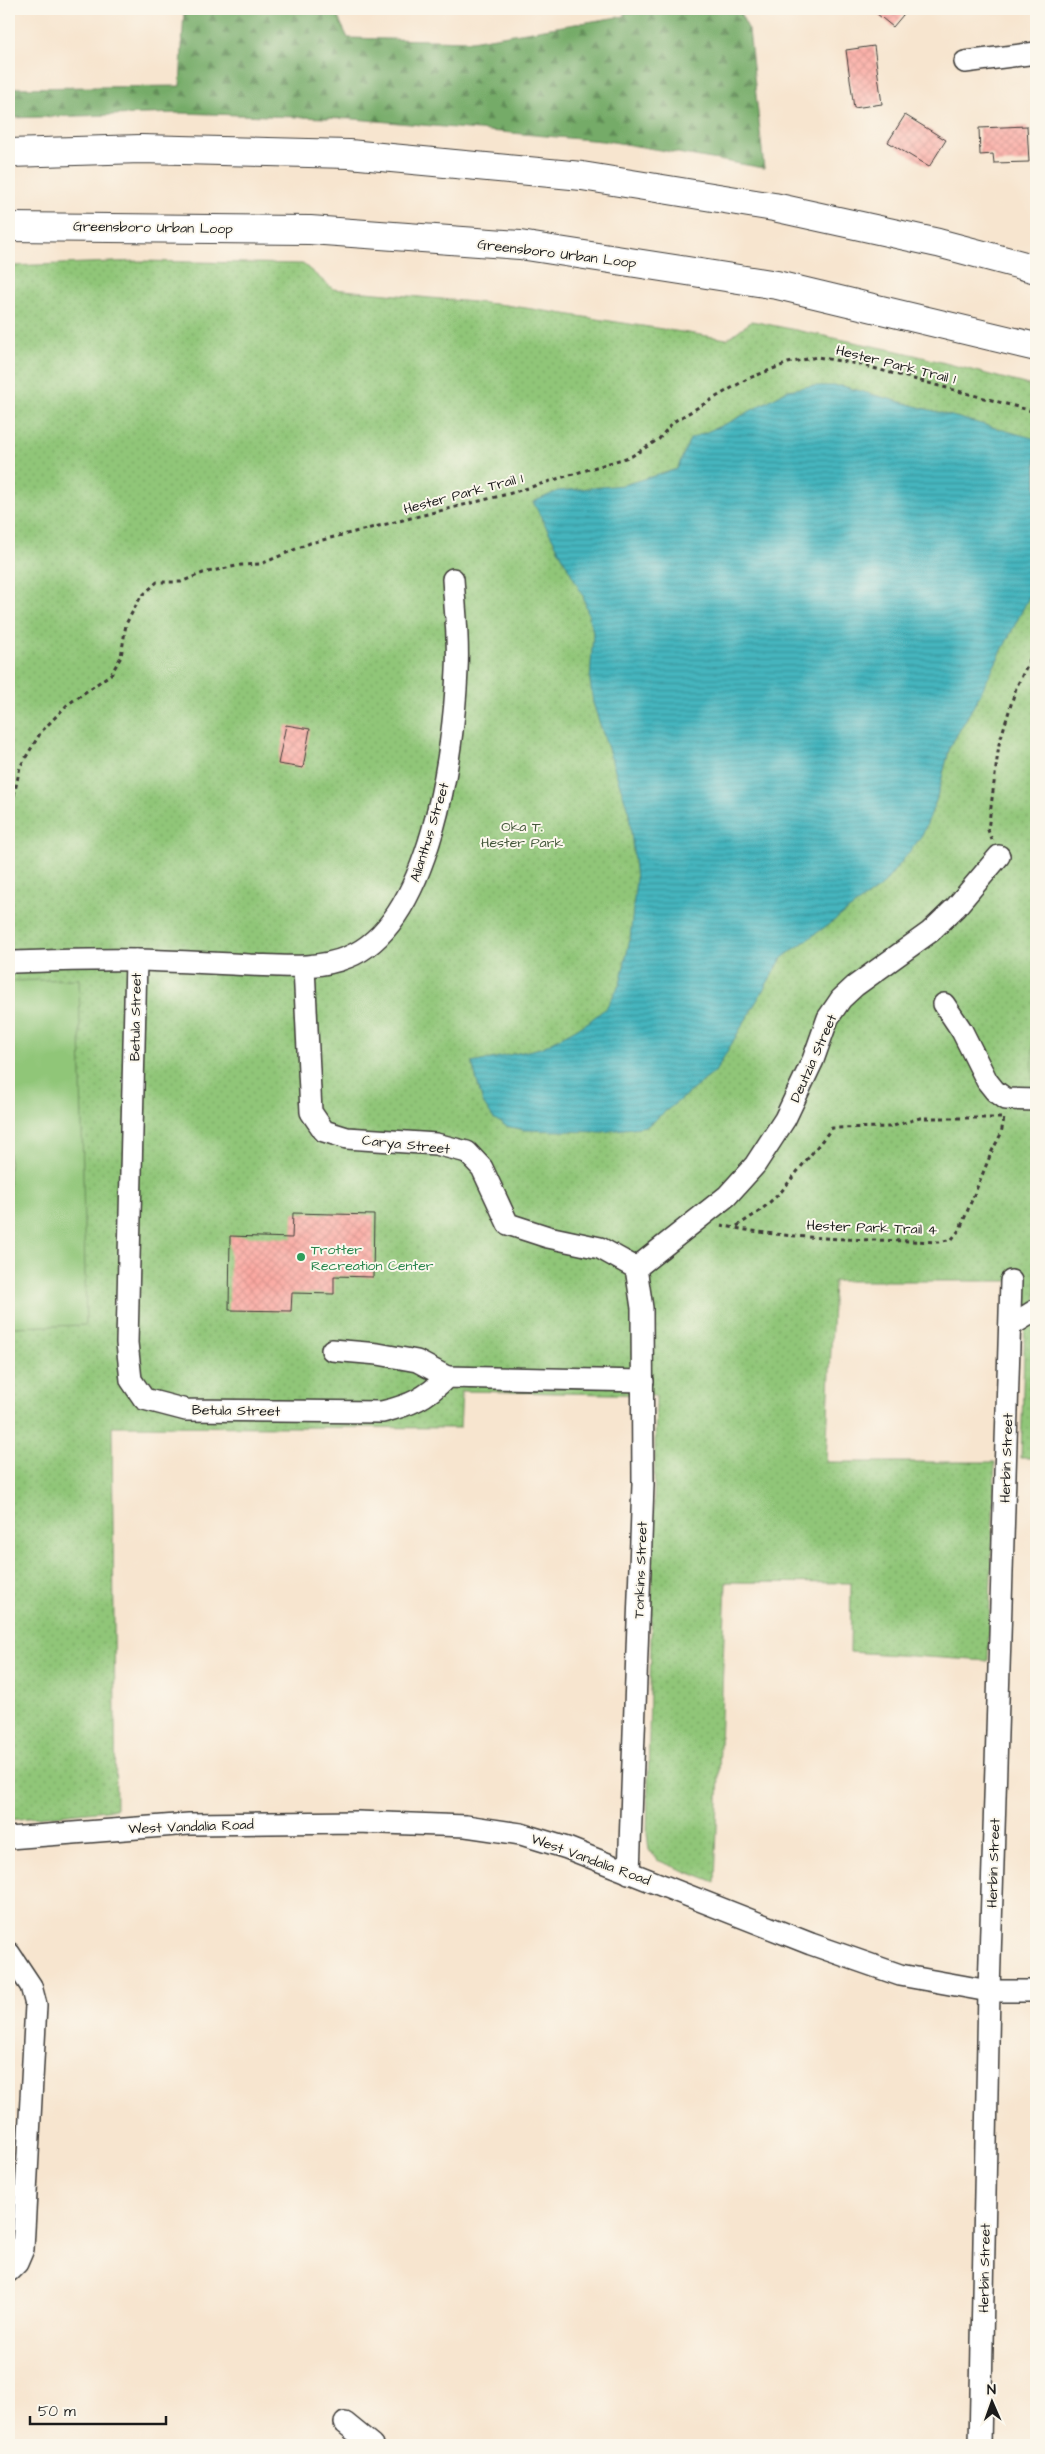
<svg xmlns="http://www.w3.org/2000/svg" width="1045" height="2454" font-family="'Architects Daughter',sans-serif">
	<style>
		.forest { fill: url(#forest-firs); stroke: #486442 }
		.park { fill: url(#park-dots); stroke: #56714a }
		.pitch { fill: #90c678; stroke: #56714a }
		.water { fill: url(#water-rules); stroke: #30686d }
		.building { fill: url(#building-cross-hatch) }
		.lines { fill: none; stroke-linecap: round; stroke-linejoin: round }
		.minor-casing { stroke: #3d3a37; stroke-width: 24 }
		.highway-casing { stroke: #3d3a37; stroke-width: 30 }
		.path { stroke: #3d3a37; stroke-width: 3; stroke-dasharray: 4 4; stroke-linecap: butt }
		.minor { stroke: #fff; stroke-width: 21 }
		.highway { stroke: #fff; stroke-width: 28 }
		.leisure-dot { fill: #2e9e5b; stroke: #fbf7ec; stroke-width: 2 }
		.labels { text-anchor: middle; stroke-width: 4; stroke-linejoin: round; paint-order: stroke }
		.street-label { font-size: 14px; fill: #1c1c1c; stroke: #fbf7ec }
		.park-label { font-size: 14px; fill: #45583c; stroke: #fbf7ec }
		.leisure-label { font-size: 14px; fill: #27864d; stroke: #fbf7ec; text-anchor: start }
	</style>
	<defs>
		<pattern id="forest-firs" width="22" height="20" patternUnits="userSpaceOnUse" patternTransform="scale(1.25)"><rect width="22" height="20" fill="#74ab68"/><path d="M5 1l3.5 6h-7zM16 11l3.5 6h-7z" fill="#5e8a55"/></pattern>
		<pattern id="park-dots" width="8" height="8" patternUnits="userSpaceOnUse" patternTransform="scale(1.25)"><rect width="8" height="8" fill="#90c678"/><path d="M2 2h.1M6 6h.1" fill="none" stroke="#7caa67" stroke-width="1.8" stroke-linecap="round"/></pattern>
		<pattern id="water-rules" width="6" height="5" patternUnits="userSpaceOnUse" patternTransform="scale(1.25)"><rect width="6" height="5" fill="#45b5be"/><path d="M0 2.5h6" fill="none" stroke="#39929a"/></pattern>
		<pattern id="building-cross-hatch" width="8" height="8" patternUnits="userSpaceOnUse" patternTransform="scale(1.25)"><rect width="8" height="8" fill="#fba7a0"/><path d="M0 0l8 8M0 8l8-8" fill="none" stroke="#d78f89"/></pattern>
	</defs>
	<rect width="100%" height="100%" fill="#fbf7ec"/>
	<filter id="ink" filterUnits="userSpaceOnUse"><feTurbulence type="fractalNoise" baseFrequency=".02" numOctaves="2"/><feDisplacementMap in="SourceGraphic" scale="10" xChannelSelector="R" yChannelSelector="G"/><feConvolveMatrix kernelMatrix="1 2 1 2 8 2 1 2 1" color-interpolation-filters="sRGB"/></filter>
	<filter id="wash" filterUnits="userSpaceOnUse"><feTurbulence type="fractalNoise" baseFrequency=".0096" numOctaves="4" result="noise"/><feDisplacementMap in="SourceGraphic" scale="20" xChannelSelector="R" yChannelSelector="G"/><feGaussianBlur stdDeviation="1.12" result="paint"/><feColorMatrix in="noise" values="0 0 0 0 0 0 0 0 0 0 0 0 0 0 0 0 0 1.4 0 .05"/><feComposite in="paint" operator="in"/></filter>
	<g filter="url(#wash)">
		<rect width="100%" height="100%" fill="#f7e5cf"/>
		<path class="forest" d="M184,9H334L348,38L471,41L624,16L625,9H738L749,30L764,168L613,142L354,119L181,113L9,118V88L180,86Z"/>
		<path class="park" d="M139,261L303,264L333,289L506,305L727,339L752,321L907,353L1036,387V1458H1021L1026,1281H834L826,1462H995L988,1661L850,1652L851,1583L726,1582L715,1883L657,1860L649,1850L647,1834L656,1395L462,1391L460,1428L112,1426L116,1809L9,1820V266Z"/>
		<g class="pitch">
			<path d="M79,979L86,1325L9,1327V981Z"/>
			<path d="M1034,1016H1036V1080H1032Z"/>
		</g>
		<path class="water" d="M810,386H842L1036,439V591L1029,597L977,700L950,747L936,801L922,836L882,886L782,958L715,1072L647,1126L602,1132L524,1130L506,1126L493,1118L483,1103L472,1063L541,1048L587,1023L606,1008L620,984L630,939L636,879L629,813L593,703L590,681L593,632L583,596L533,502L558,491L623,485L677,469L690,439L732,421L788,390Z"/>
		<g id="blocks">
			<g class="building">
				<path d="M871,9H908L893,27Z"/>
				<path d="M874,46L882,104L854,108L846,50Z"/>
				<path d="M905,115L946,140L929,167L888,142Z"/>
				<path d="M1027,126L1029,162L994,163L993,154L980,155L979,128Z"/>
				<path d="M286,725L310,729L303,768L278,764Z"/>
				<path d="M293,1213L374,1215L373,1277L334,1276V1294L292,1293L291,1311L229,1310L230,1236L292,1238Z"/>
			</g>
		</g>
	</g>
	<g filter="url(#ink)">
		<use href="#blocks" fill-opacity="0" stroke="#3d3a37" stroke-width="1"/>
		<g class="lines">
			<defs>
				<g id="minor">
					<path d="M965,62L1036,53"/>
					<path d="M136,960L127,1343L131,1380L144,1399L186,1410L382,1412C411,1405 426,1398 447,1377L643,1381"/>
					<path d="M9,962C51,961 94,959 137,960C175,961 213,963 250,965C282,966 317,970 348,957C431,924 454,749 457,670C459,640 455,609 453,579"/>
					<path d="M304,967L311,1112L324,1131L347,1138L436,1144L467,1152L482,1168L508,1224L548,1237L600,1248L636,1268"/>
					<path d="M944,1004L962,1031L987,1081L995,1091L1006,1099L1036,1100"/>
					<path d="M636,1268L727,1196L755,1165L785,1119L813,1060L828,1018L841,999L855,986L930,932L956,907L999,856"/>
					<path d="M1010,1326L1036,1310"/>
					<path d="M332,1350L378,1354L417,1361L447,1377"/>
					<path d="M9,1838L189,1824L357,1822L466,1826L521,1834L567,1848L811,1944L900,1975L989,1991H1036"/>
					<path d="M629,1873L643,1484L642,1308L636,1268"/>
					<path d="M9,1953L31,1986L36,2005L23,2249L17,2263L9,2271"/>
					<path d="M345,2423L372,2445"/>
					<path d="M980,2445L989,1991L1011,1281"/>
				</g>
				<g id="highway">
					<path d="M9,153L141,149L349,154L582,176L774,207L938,243L1036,269"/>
					<path d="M9,227L310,230L520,245L777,285L1036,347"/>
				</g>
			</defs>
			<use href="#minor" class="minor-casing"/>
			<use href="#highway" class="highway-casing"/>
			<g class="path">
				<path d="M9,819L20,767L41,732L67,705L111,674L121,657L126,624L140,598L157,582H181L203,573L241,565L261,564L310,543L508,494L632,456L659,439L673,422L747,379L788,363L817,357L858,364L1036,412"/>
				<path d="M992,840L988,830L999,744L1016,688L1036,647"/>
				<path d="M721,1225C792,1241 867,1239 939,1242L952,1239L960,1229L992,1151L1001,1134L1004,1118H920L890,1127L832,1128L781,1192L760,1211L734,1228"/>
			</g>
			<use href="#minor" class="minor"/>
			<use href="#highway" class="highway"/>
		</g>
	</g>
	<circle class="leisure-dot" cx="301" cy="1257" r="5"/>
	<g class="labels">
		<g class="street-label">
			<text transform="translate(153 227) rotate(1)" y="5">Greensboro Urban Loop</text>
			<text transform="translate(557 253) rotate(7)" y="5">Greensboro Urban Loop</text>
			<text transform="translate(896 364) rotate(14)" y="5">Hester Park Trail 1</text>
			<text transform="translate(463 493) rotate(-15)" y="5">Hester Park Trail 1</text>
			<text transform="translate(429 832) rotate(-73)" y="5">Ailanthus Street</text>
			<text transform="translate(135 1017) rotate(-89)" y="5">Betula Street</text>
			<text transform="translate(813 1058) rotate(-66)" y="5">Deutzia Street</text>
			<text transform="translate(406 1144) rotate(6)" y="5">Carya Street</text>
			<text transform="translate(872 1227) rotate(2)" y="5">Hester Park Trail 4</text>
			<text transform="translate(236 1410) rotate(1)" y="5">Betula Street</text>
			<text transform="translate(1006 1458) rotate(-88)" y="5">Herbin Street</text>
			<text transform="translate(640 1570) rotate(-88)" y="5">Tonkins Street</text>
			<text transform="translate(191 1826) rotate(-2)" y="5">West Vandalia Road</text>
			<text transform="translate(591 1859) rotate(20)" y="5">West Vandalia Road</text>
			<text transform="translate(993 1863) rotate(-88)" y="5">Herbin Street</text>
			<text transform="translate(984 2268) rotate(-89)" y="5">Herbin Street</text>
		</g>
		<g class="park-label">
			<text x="522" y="831">Oka T.<tspan x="522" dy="16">Hester Park</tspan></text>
		</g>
		<g class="leisure-label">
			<text x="311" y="1254">Trotter<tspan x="311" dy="16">Recreation Center</tspan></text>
		</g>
	</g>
	<rect width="1045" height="2454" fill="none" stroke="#fbf7ec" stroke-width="30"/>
	<g transform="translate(992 2402) rotate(358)" stroke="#fbf7ec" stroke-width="4" paint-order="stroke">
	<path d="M0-4L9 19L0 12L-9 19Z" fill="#1c1c1c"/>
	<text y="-8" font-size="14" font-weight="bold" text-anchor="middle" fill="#1c1c1c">N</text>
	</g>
	<path d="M30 2416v8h136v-8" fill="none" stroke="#1c1c1c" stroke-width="2.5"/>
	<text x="38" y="2416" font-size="15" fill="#1c1c1c" stroke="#fbf7ec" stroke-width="4" paint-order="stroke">50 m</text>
</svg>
